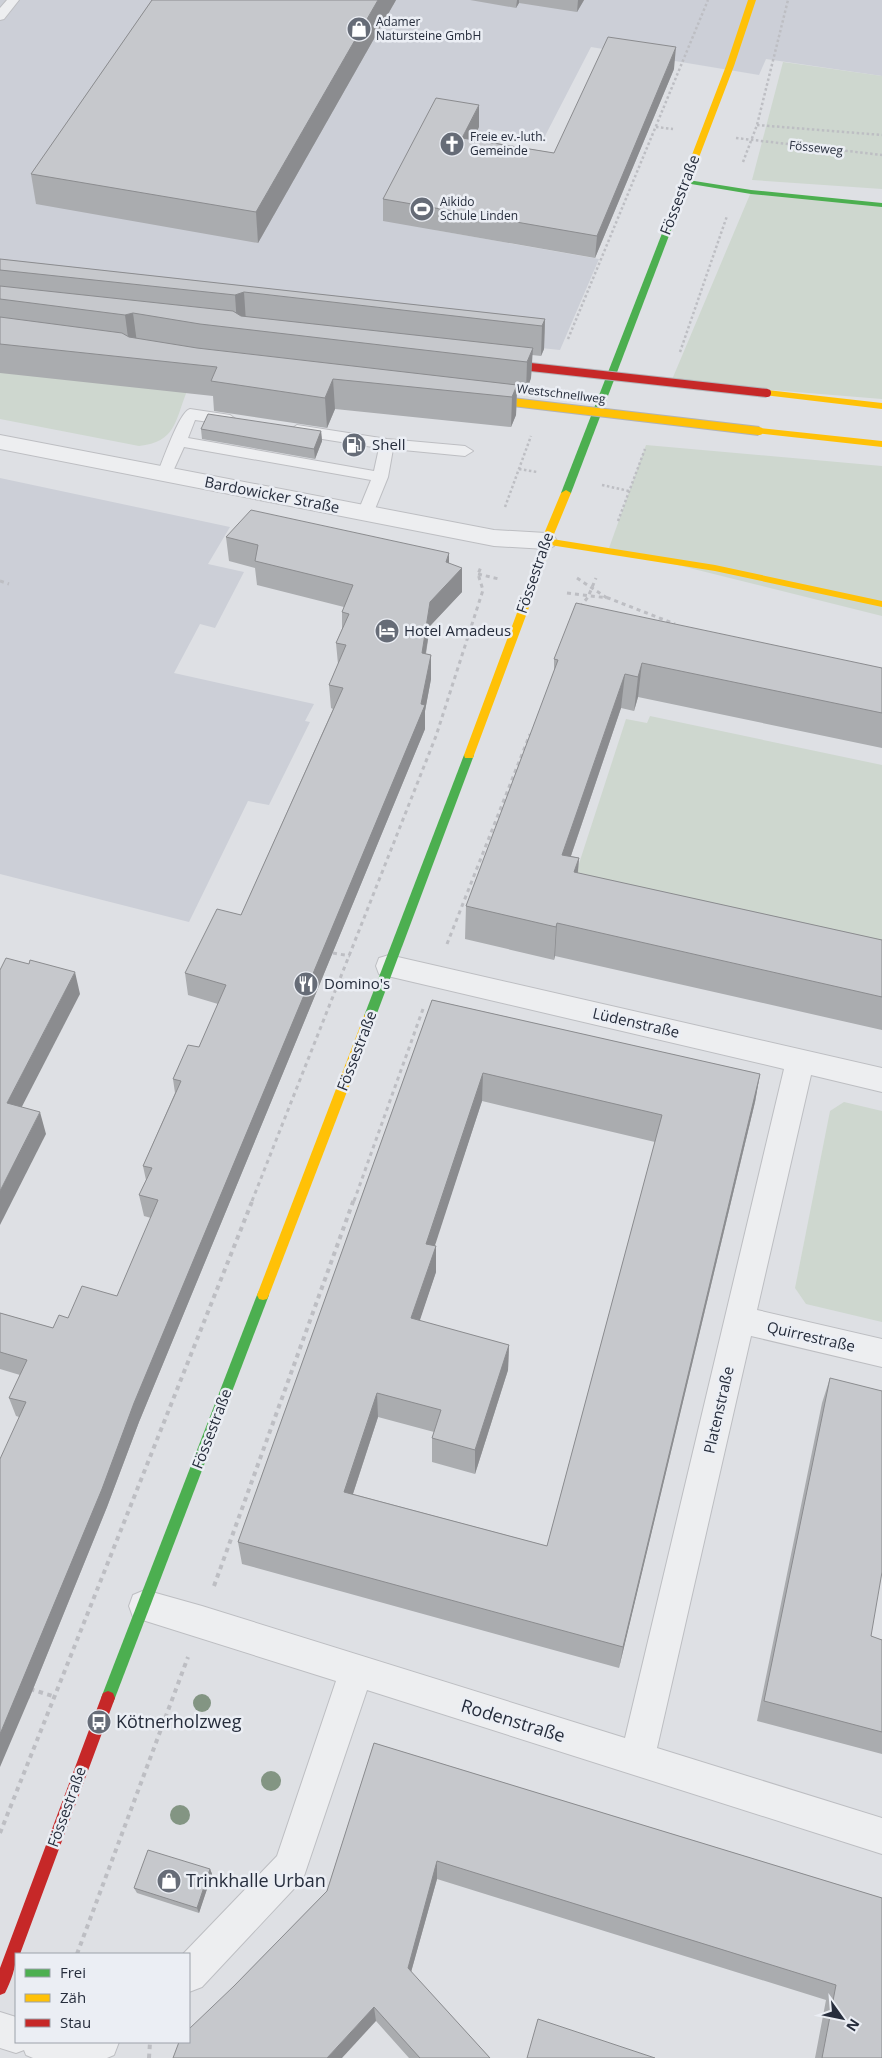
<svg xmlns="http://www.w3.org/2000/svg" width="882" height="2058" font-family="'Open Sans',sans-serif">
	<style>
		.built { fill: #cccfd7 }
		.green { fill: #ced7cf }
		.lines { fill: none; stroke-linecap: round; stroke-linejoin: round }
		.lane-casing { stroke: #bdbec2; stroke-width: 2 }
		.street-casing { stroke: #bdbec2; stroke-width: 2 }
		.path-far2 { stroke: #bdbec3; stroke-width: 2.5; stroke-dasharray: 2.5 2.5; stroke-linecap: butt }
		.path-far1 { stroke: #bdbec3; stroke-width: 3; stroke-dasharray: 4 4; stroke-linecap: butt }
		.path { stroke: #bdbec3; stroke-width: 4; stroke-dasharray: 4.5 4.5; stroke-linecap: butt }
		.lane { fill: #edeef0; fill-rule: evenodd }
		.street { fill: #edeef0; fill-rule: evenodd }
		.fast { fill: #4caf50; fill-rule: evenodd }
		.slow { fill: #ffc107; fill-rule: evenodd }
		.jam { fill: #c62828; fill-rule: evenodd }
		.slow-bridge-casing { stroke: #b1b3b8; stroke-width: 10; stroke-linecap: butt }
		.jam-bridge-casing { stroke: #b1b3b8; stroke-width: 10; stroke-linecap: butt }
		.slow-bridge { stroke: #ffc107; stroke-width: 8 }
		.jam-bridge { stroke: #c62828; stroke-width: 8 }
		.tree { fill: #839583 }
		.wall { fill: #aaacaf; fill-rule: evenodd }
		.shaded-wall { fill: #8b8c8f }
		.building { fill: #c6c8cc; stroke: #8b8c8f; fill-rule: evenodd }
		.labels { text-anchor: middle; stroke-width: 5; stroke-linejoin: round; paint-order: stroke }
		.far-poi-label { font-size: 12px; fill: #262d3c; stroke: #ebeef4; text-anchor: start }
		.far-street-label { font-size: 12px; fill: #262d3c; stroke: #ebeef4 }
		.street-label { font-size: 15px; fill: #262d3c; stroke: #ebeef4 }
		.poi-label { font-size: 15px; fill: #262d3c; stroke: #ebeef4; text-anchor: start }
		.near-street-label { font-size: 18px; fill: #262d3c; stroke: #ebeef4 }
		.near-poi-label { font-size: 18px; fill: #262d3c; stroke: #ebeef4; text-anchor: start }
	</style>
	<rect width="100%" height="100%" fill="#dee0e4"/>
	<g class="built">
		<path d="M0,0H882V76L766,59L759,75L591,47L544,138L488,129L435,230L599,259L560,350L0,290Z"/>
		<path d="M0,478L230,527L208,564L244,572L215,628L200,624L174,673L314,704L305,721L310,722L269,805L248,801L189,922L0,874Z"/>
	</g>
	<g class="green">
		<path d="M783,62L882,76V189L752,180Z"/>
		<path d="M751,192L882,205V399L671,382Z"/>
		<path d="M0,369L187,391C175,421 176,442 139,446L0,419Z"/>
		<path d="M646,445L882,466V616L609,548Z"/>
		<path d="M650,716L882,765V968L573,882L626,719L647,723Z"/>
		<path d="M844,1102L882,1111V1322L806,1304L795,1288L830,1111Z"/>
	</g>
	<g class="lines">
		<defs>
			<g id="lane">
				<path d="M7,0H19L4,19L0,20V8Z"/>
				<path d="M190,409L230,415L237,420L230,425L195,420L188,438L374,471L379,448L297,435L290,430L297,425L387,439L465,446L473,451L465,456L393,449L388,477L373,514L370,518H360L357,514L371,480L184,447L170,478H160L157,474C163,461 179,412 190,409Z"/>
			</g>
			<g id="street">
				<path d="M0,435L494,530L546,533L554,536L557,541L554,546L546,549L494,546L0,449Z"/>
				<path d="M389,955L882,1068V1092L811,1075L757,1310L882,1339V1367L751,1336L657,1748L882,1818V1854L367,1690L303,1879L202,1987L189,1992V1954H183L277,1856L336,1681L133,1617L129,1606L133,1595L145,1590L202,1606L625,1738L784,1069L379,974L376,966L379,958Z"/>
				<path d="M0,2012L16,2017V2042H119L114,2055L107,2058H33L26,2055L24,2050L16,2053L0,2048Z"/>
			</g>
		</defs>
		<use href="#lane" class="lane-casing"/>
		<use href="#street" class="street-casing"/>
		<g class="path-far2">
			<path d="M757,125L882,135"/>
			<path d="M656,127L673,129"/>
			<path d="M736,138L882,155"/>
			<path d="M743,162L757,125L788,0"/>
			<path d="M568,339L708,0"/>
			<path d="M680,352L727,216"/>
			<path d="M519,469L537,472"/>
			<path d="M602,485L629,491"/>
			<path d="M505,507L531,436"/>
			<path d="M618,521L645,449"/>
		</g>
		<g class="path-far1">
			<path d="M478,574L499,579"/>
			<path d="M577,578L607,598"/>
			<path d="M0,581L9,584"/>
			<path d="M567,593L608,598L675,624"/>
			<path d="M580,607L588,597L596,578"/>
			<path d="M447,944L530,734"/>
			<path d="M333,953L350,956"/>
			<path d="M252,1201L436,736L483,590L478,574L481,567"/>
			<path d="M354,1201L423,1009"/>
		</g>
		<g class="path">
			<path d="M214,1586L354,1199"/>
			<path d="M30,1689L56,1697"/>
			<path d="M0,1833L253,1199"/>
			<path d="M77,1954L188,1657"/>
			<path d="M149,2058L150,2042"/>
		</g>
		<use href="#lane" class="lane"/>
		<use href="#street" class="street"/>
		<g class="fast">
			<path d="M682,179L751,190L882,203V207L751,194L685,183H682Z"/>
			<path d="M668,218L675,220L571,493L569,495H563L561,493Z"/>
			<path d="M469,751L474,755L376,1016L374,1019H366L364,1016L464,755Z"/>
			<path d="M263,1290L267,1291L269,1295L115,1698L113,1703L108,1705L103,1703L101,1698L257,1295L259,1291Z"/>
		</g>
		<g class="slow">
			<path d="M748,0H756L734,66L675,220L668,222L667,220L726,66Z"/>
			<path d="M767,390L882,403V409L764,395L763,393Z"/>
			<path d="M759,428L882,441V447L756,433V429Z"/>
			<path d="M566,490L571,493L552,539L715,565L882,601V607L715,571L550,545L537,586L474,755L473,758H465L464,755L527,586L541,541L561,493Z"/>
			<path d="M370,1011L374,1013L376,1016L269,1295L267,1299L263,1300L259,1299L257,1295L364,1016L366,1013Z"/>
		</g>
		<path class="jam" d="M108,1691L113,1693L115,1698L20,1954H16C16,1968 11,1981 5,1993L0,1995V1968L101,1698L103,1693Z"/>
		<defs>
			<path id="slow-bridge" d="M479,398L759,431"/>
			<path id="jam-bridge" d="M495,363L767,393"/>
		</defs>
		<use href="#slow-bridge" class="slow-bridge-casing"/>
		<use href="#jam-bridge" class="jam-bridge-casing"/>
		<use href="#slow-bridge" class="slow-bridge"/>
		<use href="#jam-bridge" class="jam-bridge"/>
	</g>
	<g class="tree">
		<circle cx="202" cy="1703" r="9"/>
		<circle cx="271" cy="1781" r="10"/>
		<circle cx="180" cy="1815" r="10"/>
	</g>
	<g class="wall">
		<path d="M152,0H396L258,243L36,204L31,174Z"/>
		<path d="M470,0H584L577,12L519,3L516,8Z"/>
		<path d="M674,69L595,258L383,221V199L479,127L473,139L554,153Z"/>
		<path d="M0,259L545,319L544,349L541,356L532,355L531,378L526,392L517,391L516,415L511,427L335,409L327,428L214,411L213,396L0,373Z"/>
		<path d="M201,429L321,431L322,441L315,459L202,439Z"/>
		<path d="M226,537L449,553V563L462,592L430,626L426,654L431,655V679L425,711V729L139,1422L107,1507L29,1699L19,1417L16,1416L9,1398L20,1375L0,1369V1313L53,1328L68,1318L117,1296L151,1218L144,1216L139,1195L146,1180L143,1166L175,1093L173,1079L199,1047L218,1004L188,995L185,973L241,915L333,709L331,708L329,685L338,664L336,643L342,629V612L344,607L257,585L255,568L229,561Z"/>
		<path d="M554,659L882,668V748L638,697L634,711L621,708L571,856L579,858L578,873L882,940V1030L555,956L554,960L465,939L466,906L554,671Z"/>
		<path d="M432,1000L760,1074L755,1102L619,1668L242,1564L238,1542ZM482,1101L655,1142L547,1546L353,1494L378,1417L434,1432L432,1438V1462L475,1474L508,1370L509,1345L419,1321L436,1272V1246H434Z"/>
		<path d="M830,1378L871,1636L882,1640V1754L757,1721L822,1403Z"/>
		<path d="M374,1743L882,1898V2058H815L826,2000L437,1879L411,1972L490,2058H409L376,2021L234,1986L327,1891Z"/>
		<path d="M210,1869L212,1874L199,1913L137,1893L134,1888Z"/>
	</g>
	<g class="shaded-wall">
		<path d="M378,0H396L258,243L256,212Z"/>
		<path d="M517,0H519V3L516,8Z"/>
		<path d="M578,0H584L577,12Z"/>
		<path d="M676,47L674,69L595,258L597,236Z"/>
		<path d="M479,105V127L462,160V138Z"/>
		<path d="M244,292L246,322L237,325L235,295Z"/>
		<path d="M133,313L137,343L129,345L125,315Z"/>
		<path d="M545,319L544,349L541,356L542,326Z"/>
		<path d="M533,348L531,378L526,392L527,362Z"/>
		<path d="M333,379L335,409L327,428L325,398Z"/>
		<path d="M517,385L516,415L511,427L512,397Z"/>
		<path d="M321,431L322,441L315,459L314,449Z"/>
		<path d="M449,553V577L462,568V592L430,626L422,676V653L430,602L446,562Z"/>
		<path d="M431,655V679L425,711V729L139,1422L107,1507L29,1699L0,1767V1734L134,1403L421,704Z"/>
		<path d="M642,663L638,697L634,711L638,677Z"/>
		<path d="M625,674L621,708L560,888L562,855Z"/>
		<path d="M579,858L576,891L574,872Z"/>
		<path d="M557,923L555,956L554,960L556,927Z"/>
		<path d="M75,972L80,994L13,1124L7,1103Z"/>
		<path d="M483,1073L482,1101L427,1270L426,1244Z"/>
		<path d="M760,1074L755,1102L619,1668L623,1647Z"/>
		<path d="M40,1112L46,1134L0,1225V1191Z"/>
		<path d="M436,1246V1272L412,1344L411,1318Z"/>
		<path d="M509,1345L508,1370L475,1474V1450Z"/>
		<path d="M377,1393L378,1417L346,1515L344,1492Z"/>
		<path d="M437,1861V1879L408,1983V1968Z"/>
		<path d="M210,1869L212,1874L199,1913L197,1908Z"/>
		<path d="M374,2007L376,2021L342,2058H327Z"/>
	</g>
	<g class="building">
		<path d="M152,0H378L256,212L31,174Z"/>
		<path d="M608,37L676,47L597,236L383,199L436,98L479,105L462,138L554,153Z"/>
		<path d="M0,259L545,319L542,326L244,292L235,295L0,270Z"/>
		<path d="M0,286L233,311L241,316L533,348L527,362L200,324L133,313L125,315L0,299Z"/>
		<path d="M0,317L122,333L129,337L197,348L517,385L512,397L333,379L325,398L211,381L217,367L0,344Z"/>
		<path d="M208,414L321,431L314,449L201,429Z"/>
		<path d="M251,510L449,553L446,562L462,568L430,602L422,653L431,655L421,704L425,705L134,1403L102,1489L0,1734V1459L26,1402L9,1398L27,1360L0,1352V1313L53,1328L59,1315L68,1318L82,1286L117,1296L158,1200L139,1195L152,1168L143,1166L181,1081L173,1079L188,1045L199,1047L226,985L185,973L217,909L241,915L343,688L329,685L346,645L336,643L349,614L342,612L353,585L255,561L258,545L226,537Z"/>
		<path d="M576,603L882,668V713L642,663L638,677L625,674L562,855L579,858L574,872L882,940V997L557,923L556,927L466,906L558,660L554,659Z"/>
		<path d="M6,958L29,964L30,960L75,972L7,1103L40,1112L0,1191V970Z"/>
		<path d="M432,1000L760,1074L623,1647L238,1542ZM483,1073L662,1115L547,1546L344,1492L377,1393L441,1410L432,1438L475,1450L509,1345L411,1318L436,1246L426,1244Z"/>
		<path d="M830,1378L882,1391V1572L871,1636L882,1640V1732L764,1701Z"/>
		<path d="M374,1743L882,1898V2058H822L836,1985L437,1861L408,1968L490,2058H420L374,2007L327,2058H173L179,2042H189V2029L234,1986L327,1891Z"/>
		<path d="M148,1850L210,1869L197,1908L134,1888Z"/>
		<path d="M538,2019L655,2058H527Z"/>
	</g>
	<defs>
		<symbol id="shop-disc" viewBox="-11 -11 22 22"><circle r="9.5" fill="#666c77" stroke="#ebeef4"/><path d="M-5-2.5h2.3a2.7 3.5 0 0 1 5.4 0H5L5.5 6h-11ZM-1.5-2.5h3a1.5 2.3 0 0 0-3 0Z" fill="#fff"/></symbol>
		<symbol id="church-disc" viewBox="-11 -11 22 22"><circle r="9.5" fill="#666c77" stroke="#ebeef4"/><path d="M-1.2-6h2.4v3.5h3.3v2.4h-3.3V6h-2.4V-.1h-3.3v-2.4h3.3Z" fill="#fff"/></symbol>
		<symbol id="stadium-disc" viewBox="-11 -11 22 22"><circle r="9.5" fill="#666c77" stroke="#ebeef4"/><path d="M0-5a6.5 5 0 1 0 0 10a6.5 5 0 1 0 0-10ZM-3.5-1.8h7v3.6h-7Z" fill="#fff"/></symbol>
		<symbol id="fuel-disc" viewBox="-11 -11 22 22"><circle r="9.5" fill="#666c77" stroke="#ebeef4"/><path d="M-5.5-6h7V0h2V4h1.3V-2.5L3-4.5l.8-.8L6-3V5H2.5V1h-1V6h-7ZM-4.2-4.7v3.2H.2V-4.7Z" fill="#fff"/></symbol>
		<symbol id="hotel-disc" viewBox="-11 -11 22 22"><circle r="9.5" fill="#666c77" stroke="#ebeef4"/><path d="M-6-4.5h1.5V1H6V5H4.5V3h-9V5H-6ZM-4 0a1.8 1.8 0 1 1 3.6 0ZM.5 0V-2.5h3Q6-2.5 6 0Z" fill="#fff"/></symbol>
		<symbol id="restaurant-disc" viewBox="-11 -11 22 22"><circle r="9.5" fill="#666c77" stroke="#ebeef4"/><path d="M-5-6h1v4h1v-4h1v4h1v-4h1v5L-1.5 .5V6h-2V.5L-5-1ZM5-6V6H3V1.5H1.5Q1.5-4 5-6Z" fill="#fff"/></symbol>
		<symbol id="bus-disc" viewBox="-11 -11 22 22"><circle r="9.5" fill="#666c77" stroke="#ebeef4"/><path d="M-5-6H5V4H4V6H2V4H-2V6H-4V4H-5ZM-3.5-4V0h7V-4ZM-3.5 1.2v1.5H-2V1.2ZM2 1.2v1.5H3.5V1.2Z" fill="#fff"/></symbol>
	</defs>
	<g fill-rule="evenodd">
		<use href="#shop-disc" x="345" y="15" width="28" height="28"/>
		<use href="#church-disc" x="438" y="130" width="28" height="28"/>
		<use href="#stadium-disc" x="408" y="195" width="28" height="28"/>
		<use href="#fuel-disc" x="340" y="431" width="28" height="28"/>
		<use href="#hotel-disc" x="373" y="617" width="28" height="28"/>
		<use href="#restaurant-disc" x="292" y="970" width="28" height="28"/>
		<use href="#bus-disc" x="85" y="1708" width="28" height="28"/>
		<use href="#shop-disc" x="155" y="1867" width="28" height="28"/>
	</g>
	<g class="labels">
		<g class="far-poi-label">
			<text x="376" y="26">Adamer<tspan x="376" dy="14">Natursteine GmbH</tspan></text>
			<text x="470" y="141">Freie ev.-luth.<tspan x="470" dy="14">Gemeinde</tspan></text>
			<text x="440" y="206">Aikido<tspan x="440" dy="14">Schule Linden</tspan></text>
		</g>
		<g class="far-street-label">
			<text transform="translate(816 148) rotate(6)" y="4">Fösseweg</text>
			<text transform="translate(561 394) rotate(7)" y="4">Westschnellweg</text>
		</g>
		<g class="street-label">
			<text transform="translate(680 195) rotate(-69)" y="5">Fössestraße</text>
			<text transform="translate(272 495) rotate(11)" y="5">Bardowicker Straße</text>
			<text transform="translate(535 573) rotate(-71)" y="5">Fössestraße</text>
			<text transform="translate(636 1023) rotate(13)" y="5">Lüdenstraße</text>
			<text transform="translate(357 1051) rotate(-69)" y="5">Fössestraße</text>
			<text transform="translate(811 1337) rotate(13)" y="5">Quirrestraße</text>
			<text transform="translate(719 1410) rotate(-77)" y="5">Platenstraße</text>
			<text transform="translate(212 1429) rotate(-69)" y="5">Fössestraße</text>
			<text transform="translate(67 1807) rotate(-70)" y="5">Fössestraße</text>
		</g>
		<g class="poi-label">
			<text x="372" y="450">Shell</text>
			<text x="404" y="636">Hotel Amadeus</text>
			<text x="324" y="989">Domino's</text>
		</g>
		<g class="near-street-label">
			<text transform="translate(513 1721) rotate(17)" y="6">Rodenstraße</text>
		</g>
		<g class="near-poi-label">
			<text x="116" y="1728">Kötnerholzweg</text>
			<text x="186" y="1887">Trinkhalle Urban</text>
		</g>
	</g>
	<rect x="15" y="1953" width="175" height="90" fill="#ebeef4" stroke="#9ca1aa"/>
	<rect x="25" y="1969" width="25" height="8" fill="#4caf50" stroke="#9ca1aa"/>
	<text x="60" y="1978" font-size="15" fill="#262d3c">Frei</text>
	<rect x="25" y="1994" width="25" height="8" fill="#ffc107" stroke="#9ca1aa"/>
	<text x="60" y="2003" font-size="15" fill="#262d3c">Zäh</text>
	<rect x="25" y="2019" width="25" height="8" fill="#c62828" stroke="#9ca1aa"/>
	<text x="60" y="2028" font-size="15" fill="#262d3c">Stau</text>
	<g transform="translate(842 2018) rotate(123)" stroke="#ebeef4" stroke-width="4" paint-order="stroke">
	<path d="M0-4L9 19L0 12L-9 19Z" fill="#262d3c"/>
	<text y="-8" font-size="14" font-weight="bold" text-anchor="middle" fill="#262d3c">N</text>
	</g>
</svg>
